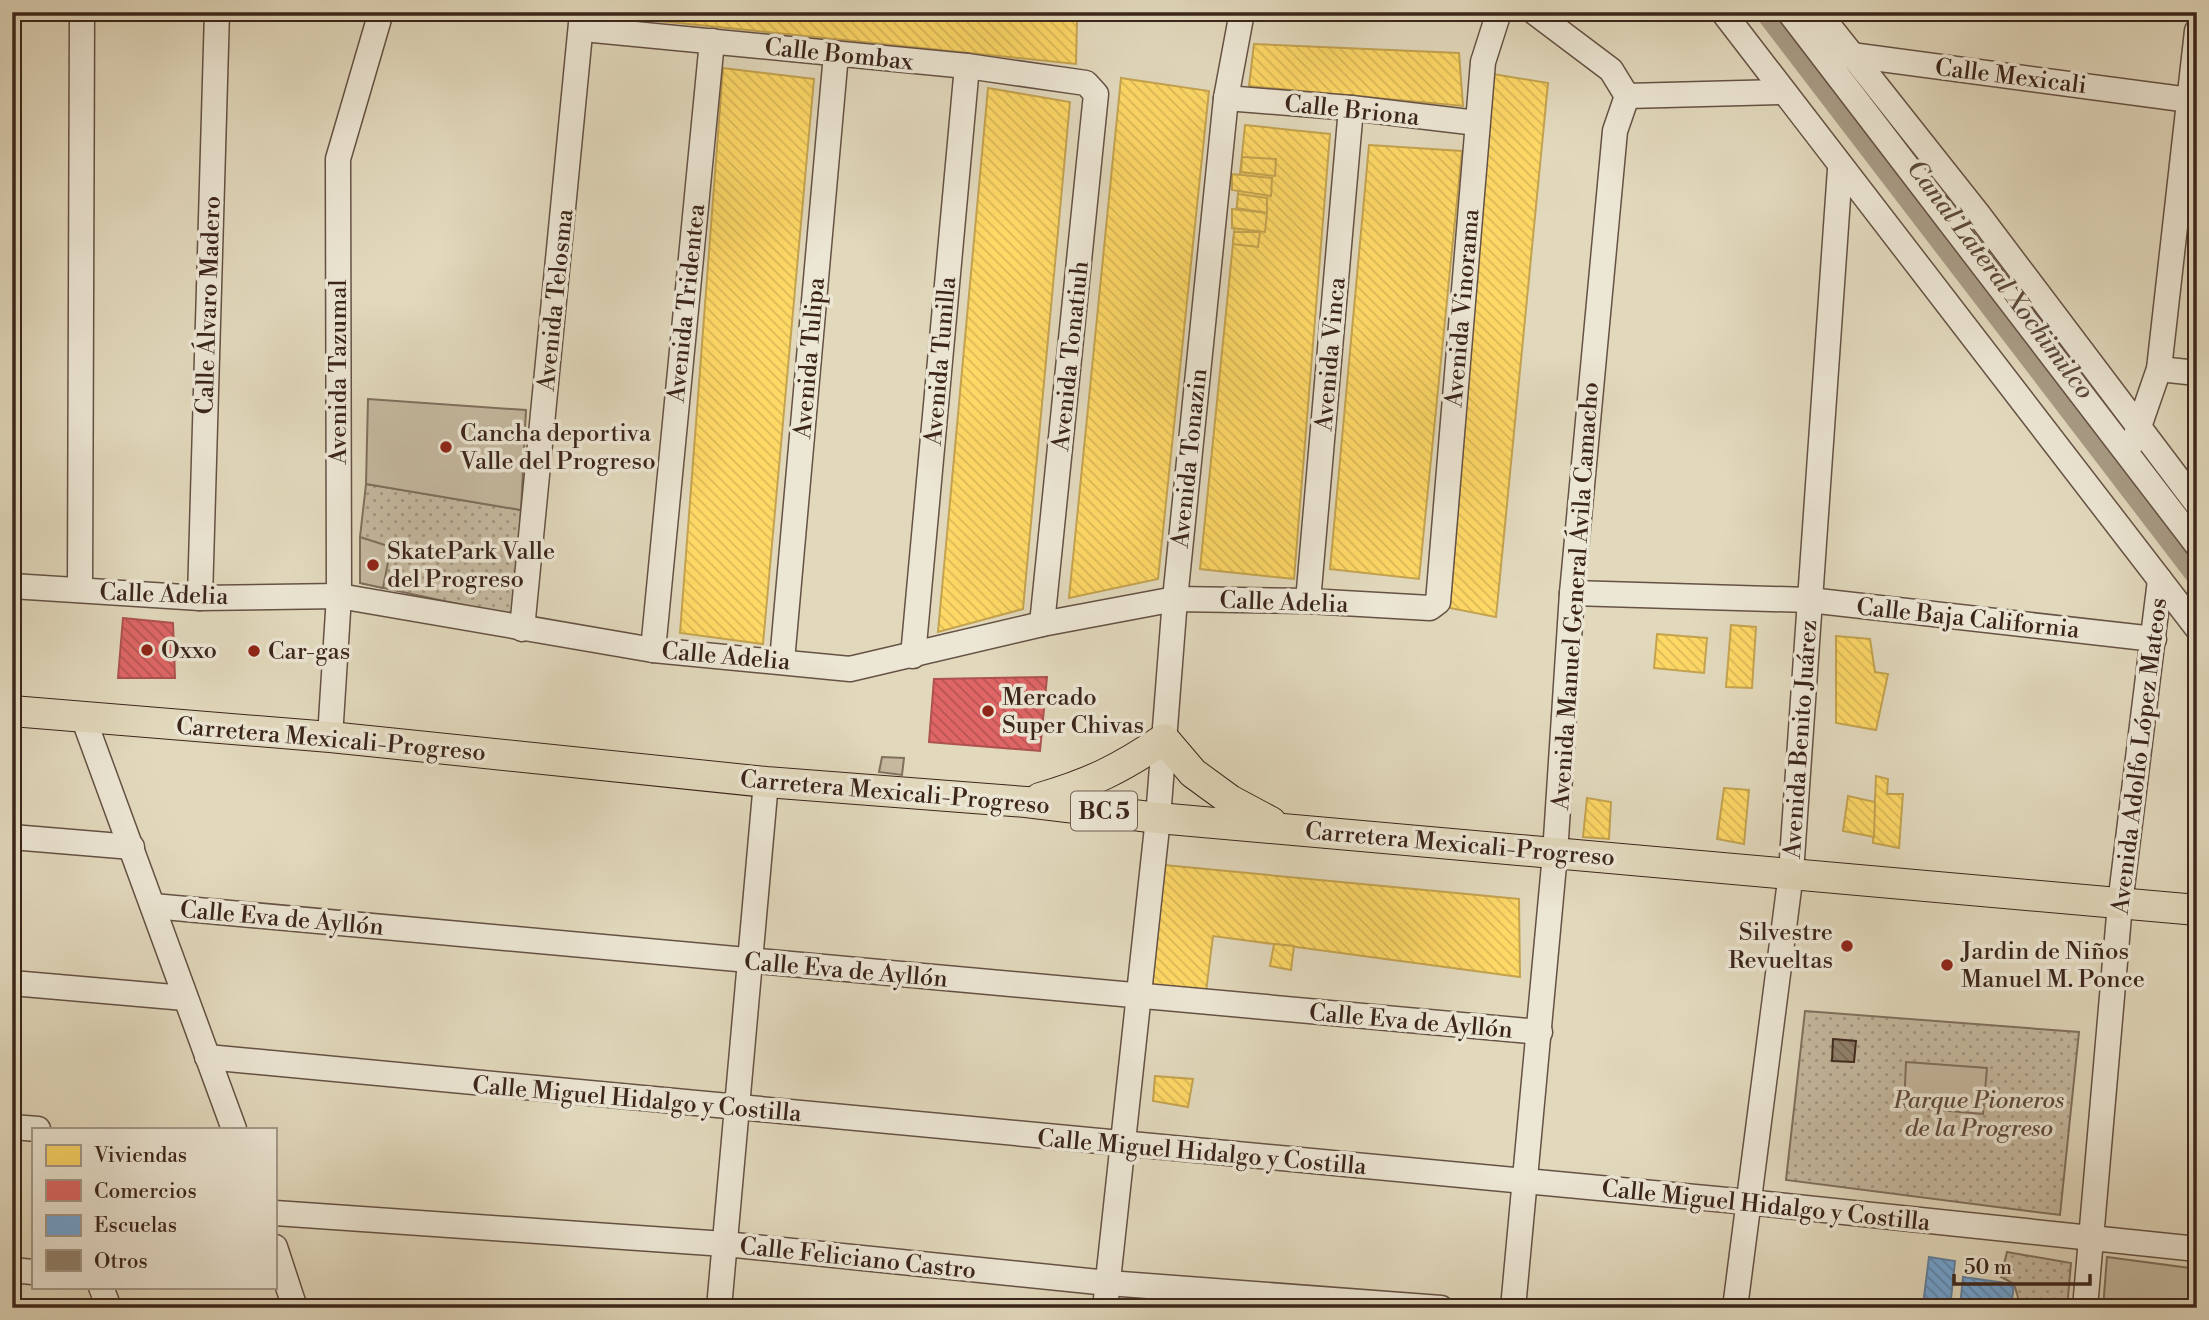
<svg xmlns="http://www.w3.org/2000/svg" width="2209" height="1320" font-family="'Libre Bodoni',serif">
	<style>
		.grass { fill: url(#grass-dots); stroke: #80705e; stroke-width: 2 }
		.forest { fill: url(#forest-firs); stroke: #80705e; stroke-width: 2 }
		.pitch { fill: #c6baa1; stroke: #80705e; stroke-width: 2 }
		.homes { fill: url(#homes-back-hatch); stroke: #c4a350; stroke-width: 2 }
		.shops { fill: url(#shops-back-hatch); stroke: #ae5250; stroke-width: 2 }
		.schools { fill: url(#schools-back-hatch); stroke: #5f81a2; stroke-width: 2 }
		.lines { fill: none; stroke-linecap: round; stroke-linejoin: round }
		.canal { stroke: #a99c86; stroke-width: 19 }
		.building { fill: url(#building-back-hatch); stroke: #3b251b; stroke-width: 2 }
		.minor-casing { stroke: #655244; stroke-width: 27 }
		.major-casing { stroke: #3b251b; stroke-width: 32 }
		.minor { stroke: #ece6d4; stroke-width: 24 }
		.major { stroke: #e2d9bd; stroke-width: 30 }
		.poi-dot { fill: #8f2418; stroke: #ece6d4; stroke-width: 2.5 }
		.labels { text-anchor: middle; stroke-width: 7; stroke-linejoin: round; paint-order: stroke }
		.shield { fill: #ece6d4; stroke: #705f52; stroke-width: 2 }
		.shield-label { font-size: 23px; font-weight: bold; fill: #3b251b }
		.street-label { font-size: 24px; fill: #3b251b; stroke: #ece6d4 }
		.poi-label { font-size: 24px; fill: #3b251b; stroke: #ece6d4; text-anchor: start }
		.park-label { font-size: 24px; font-style: italic; fill: #5e4a3c; stroke: #ece6d4 }
		.water-label { font-size: 26px; font-style: italic; fill: #5c493b; stroke: #ece6d4 }
	</style>
	<defs>
		<pattern id="grass-dots" width="8" height="8" patternUnits="userSpaceOnUse" patternTransform="scale(1.75)"><rect width="8" height="8" fill="#c6baa1"/><path d="M2 2h.1M6 6h.1" fill="none" stroke="#a29782" stroke-width="1.8" stroke-linecap="round"/></pattern>
		<pattern id="forest-firs" width="22" height="20" patternUnits="userSpaceOnUse" patternTransform="scale(1.75)"><rect width="22" height="20" fill="#c6baa1"/><path d="M5 1l3.5 6h-7zM16 11l3.5 6h-7z" fill="#a29782"/></pattern>
		<pattern id="homes-back-hatch" width="6" height="6" patternUnits="userSpaceOnUse" patternTransform="scale(1.75)"><rect width="6" height="6" fill="#ffd966"/><path d="M-1 5l2 2M0 0l6 6M5-1l2 2" fill="none" stroke="#dbba58"/></pattern>
		<pattern id="shops-back-hatch" width="6" height="6" patternUnits="userSpaceOnUse" patternTransform="scale(1.75)"><rect width="6" height="6" fill="#e06666"/><path d="M-1 5l2 2M0 0l6 6M5-1l2 2" fill="none" stroke="#b75453"/></pattern>
		<pattern id="schools-back-hatch" width="6" height="6" patternUnits="userSpaceOnUse" patternTransform="scale(1.75)"><rect width="6" height="6" fill="#6fa8dc"/><path d="M-1 5l2 2M0 0l6 6M5-1l2 2" fill="none" stroke="#5c89b2"/></pattern>
		<pattern id="building-back-hatch" width="6" height="6" patternUnits="userSpaceOnUse" patternTransform="scale(1.75)"><rect width="6" height="6" fill="#92836f"/><path d="M-1 5l2 2M0 0l6 6M5-1l2 2" fill="none" stroke="#786b5a"/></pattern>
	</defs>
	<rect width="100%" height="100%" fill="#e2d9bd"/>
	<filter id="stains"><feTurbulence type="fractalNoise" baseFrequency=".00286" numOctaves="4"/><feColorMatrix values="0 0 0 0 .2 0 0 0 0 .09 0 0 0 0 .02 0 0 0 .5 -.17"/></filter>
	<radialGradient id="worn" r=".72"><stop offset=".6" stop-color="#630" stop-opacity="0"/><stop offset="1" stop-color="#630" stop-opacity=".3"/></radialGradient>
	<g class="grass">
		<path d="M366,484L521,510L515,616L360,583V537Z"/>
		<path d="M1805,1011L2079,1032L2060,1215L1786,1180Z"/>
		<path d="M2007,1252L2071,1263L2067,1308H2029L2019,1301L2014,1284L2001,1277Z"/>
	</g>
	<path class="forest" d="M882,757L904,758L902,775L879,772Z"/>
	<g class="pitch">
		<path d="M368,399L526,410L521,510L366,484Z"/>
		<path d="M360,537L391,547L383,588L360,583Z"/>
		<path d="M1906,1062L1987,1068L1983,1114L1904,1107Z"/>
		<path d="M2107,1257L2197,1269V1308H2103Z"/>
	</g>
	<g class="homes">
		<path d="M601,12H1013L1077,20L1076,64L601,15Z"/>
		<path d="M1254,44L1459,53L1463,106L1249,86Z"/>
		<path d="M723,68L814,79L763,644L680,633Z"/>
		<path d="M1493,74L1548,83L1496,617L1450,608Z"/>
		<path d="M1121,78L1209,91L1158,579L1069,598Z"/>
		<path d="M988,88L1070,102L1023,609L938,632Z"/>
		<path d="M1245,125L1330,134L1294,579L1200,569Z"/>
		<path d="M1369,145L1462,151L1419,579L1330,569Z"/>
		<path d="M1242,157L1276,159L1275,176L1241,172Z"/>
		<path d="M1232,174L1272,178L1271,196L1232,190Z"/>
		<path d="M1238,194L1267,198V213L1237,208Z"/>
		<path d="M1232,209L1267,213L1265,232L1232,228Z"/>
		<path d="M1234,232H1260L1258,247L1233,244Z"/>
		<path d="M1731,625L1756,627L1752,688L1726,687Z"/>
		<path d="M1657,634L1707,638L1704,673L1654,668Z"/>
		<path d="M1836,636L1870,639L1875,672L1888,674L1876,730L1836,723Z"/>
		<path d="M1876,776L1888,779L1887,794H1903L1899,848L1873,843Z"/>
		<path d="M1724,788L1749,790L1744,844L1717,839Z"/>
		<path d="M1848,796L1875,802L1874,837L1843,831Z"/>
		<path d="M1587,798L1611,802L1609,839L1583,837Z"/>
		<path d="M1164,865L1519,899L1520,977L1213,936L1206,992L1152,986Z"/>
		<path d="M1274,944L1294,946L1291,970L1270,966Z"/>
		<path d="M1155,1076L1193,1079L1188,1107L1153,1101Z"/>
	</g>
	<g class="shops">
		<path d="M123,618L173,623L175,678H118Z"/>
		<path d="M1047,677L1040,751L929,742L934,679Z"/>
	</g>
	<g class="schools">
		<path d="M1929,1257L1955,1261L1950,1308L1923,1305Z"/>
		<path d="M1963,1277L2014,1284L2011,1308L1960,1307Z"/>
	</g>
	<g class="lines">
		<path class="canal" d="M1764,12L2197,578"/>
	</g>
	<path class="building" d="M1833,1039L1856,1041L1854,1062L1832,1061Z"/>
	<g class="lines">
		<defs>
			<g id="minor">
				<path d="M1534,12L1611,70L1627,96"/>
				<path d="M1723,12L2197,628"/>
				<path d="M1789,12L2197,545"/>
				<path d="M1818,12L1978,214L2197,504"/>
				<path d="M583,29L967,66L1086,83L1096,94L1042,624"/>
				<path d="M1844,57L1851,55L2197,101"/>
				<path d="M1627,96L1783,92"/>
				<path d="M1226,98L1351,108L1477,123"/>
				<path d="M2159,369L2197,373"/>
				<path d="M2134,441L2159,369L2197,31"/>
				<path d="M12,586L200,598L339,596L653,650L850,669L1042,624L1175,599L1308,601L1430,608L1438,602L1483,62L1499,12"/>
				<path d="M80,590L82,12"/>
				<path d="M1572,593L1809,600L2154,639"/>
				<path d="M200,598L217,12"/>
				<path d="M1308,601L1351,108"/>
				<path d="M522,629L582,13"/>
				<path d="M653,650L712,41"/>
				<path d="M913,656L967,66"/>
				<path d="M782,661L836,54"/>
				<path d="M83,717L234,1129"/>
				<path d="M330,737L339,596L338,159L381,12"/>
				<path d="M12,837L132,847"/>
				<path d="M153,906L1540,1032"/>
				<path d="M12,983L185,998"/>
				<path d="M207,1057L1748,1202L2197,1249"/>
				<path d="M12,1127L38,1129"/>
				<path d="M275,1213L725,1244L1108,1283L1441,1308"/>
				<path d="M275,1247L295,1308"/>
				<path d="M12,1270L33,1272"/>
				<path d="M101,1287L109,1308"/>
				<path d="M719,1308L766,782"/>
				<path d="M1105,1308L1158,818L1175,599L1226,98L1242,12"/>
				<path d="M1513,1308L1555,854L1572,593L1615,131L1627,96"/>
				<path d="M1735,1308L1791,873L1840,169"/>
				<path d="M2085,1308L2120,904L2160,580"/>
			</g>
			<g id="major">
				<path d="M12,711L330,737L766,782L1026,802L1158,818L2197,910"/>
				<path d="M1040,798C1091,783 1120,769 1164,739L1193,773L1230,800L1271,822"/>
			</g>
		</defs>
		<use href="#minor" class="minor-casing"/>
		<use href="#major" class="major-casing"/>
		<use href="#minor" class="minor"/>
		<use href="#major" class="major"/>
	</g>
	<g class="poi-dot">
		<circle cx="446" cy="447" r="7"/>
		<circle cx="373" cy="565" r="7"/>
		<circle cx="147" cy="650" r="7"/>
		<circle cx="254" cy="651" r="7"/>
		<circle cx="988" cy="711" r="7"/>
		<circle cx="1847" cy="946" r="7"/>
		<circle cx="1947" cy="965" r="7"/>
	</g>
	<g class="labels">
		<rect class="shield" x="1071" y="791.5" width="66" height="39" rx="5"/>
		<g class="shield-label">
			<text x="1104" y="819">BC 5</text>
		</g>
		<g class="street-label">
			<text transform="translate(839 54) rotate(6)" y="8">Calle Bombax</text>
			<text transform="translate(2011 76) rotate(7)" y="8">Calle Mexicali</text>
			<text transform="translate(1352 110) rotate(6)" y="8">Calle Briona</text>
			<text transform="translate(555 300) rotate(-84)" y="8">Avenida Telosma</text>
			<text transform="translate(686 303) rotate(-84)" y="8">Avenida Tridentea</text>
			<text transform="translate(208 305) rotate(-88)" y="8">Calle Álvaro Madero</text>
			<text transform="translate(1462 308) rotate(-85)" y="8">Avenida Vinorama</text>
			<text transform="translate(1330 354) rotate(-85)" y="8">Avenida Vinca</text>
			<text transform="translate(1070 356) rotate(-84)" y="8">Avenida Tonatiuh</text>
			<text transform="translate(809 358) rotate(-85)" y="8">Avenida Tulipa</text>
			<text transform="translate(940 361) rotate(-85)" y="8">Avenida Tunilla</text>
			<text transform="translate(338 372) rotate(-90)" y="8">Avenida Tazumal</text>
			<text transform="translate(1189 458) rotate(-84)" y="8">Avenida Tonazin</text>
			<text transform="translate(164 594) rotate(2)" y="8">Calle Adelia</text>
			<text transform="translate(1575 596) rotate(-86)" y="8">Avenida Manuel General Ávila Camacho</text>
			<text transform="translate(1284 602) rotate(2)" y="8">Calle Adelia</text>
			<text transform="translate(1968 618) rotate(6)" y="8">Calle Baja California</text>
			<text transform="translate(726 656) rotate(5)" y="8">Calle Adelia</text>
			<text transform="translate(331 739) rotate(5)" y="8">Carretera Mexicali-Progreso</text>
			<text transform="translate(1800 739) rotate(-86)" y="8">Avenida Benito Juárez</text>
			<text transform="translate(2139 756) rotate(-83)" y="8">Avenida Adolfo López Mateos</text>
			<text transform="translate(895 792) rotate(5)" y="8">Carretera Mexicali-Progreso</text>
			<text transform="translate(1460 844) rotate(5)" y="8">Carretera Mexicali-Progreso</text>
			<text transform="translate(282 918) rotate(5)" y="8">Calle Eva de Ayllón</text>
			<text transform="translate(846 970) rotate(5)" y="8">Calle Eva de Ayllón</text>
			<text transform="translate(1411 1021) rotate(5)" y="8">Calle Eva de Ayllón</text>
			<text transform="translate(637 1099) rotate(5)" y="8">Calle Miguel Hidalgo y Costilla</text>
			<text transform="translate(1202 1152) rotate(5)" y="8">Calle Miguel Hidalgo y Costilla</text>
			<text transform="translate(1766 1205) rotate(6)" y="8">Calle Miguel Hidalgo y Costilla</text>
			<text transform="translate(858 1258) rotate(6)" y="8">Calle Feliciano Castro</text>
		</g>
		<g class="poi-label">
			<text x="460" y="441">Cancha deportiva<tspan x="460" dy="28">Valle del Progreso</tspan></text>
			<text x="387" y="559">SkatePark Valle<tspan x="387" dy="28">del Progreso</tspan></text>
			<text x="161" y="658">Oxxo</text>
			<text x="268" y="659">Car-gas</text>
			<text x="1002" y="705">Mercado<tspan x="1002" dy="28">Super Chivas</tspan></text>
			<text x="1833" y="940" text-anchor="end">Silvestre<tspan x="1833" dy="28">Revueltas</tspan></text>
			<text x="1961" y="959">Jardin de Niños<tspan x="1961" dy="28">Manuel M. Ponce</tspan></text>
		</g>
		<g class="park-label">
			<text x="1979" y="1108">Parque Pioneros<tspan x="1979" dy="28">de la Progreso</tspan></text>
		</g>
		<g class="water-label">
			<text transform="translate(2001 279) rotate(53)" y="9">Canal Lateral Xochimilco</text>
		</g>
	</g>
	<rect width="2209" height="1320" fill="none" stroke="#e2d9bd" stroke-width="42"/>
	<rect x="14" y="14" width="2181" height="1292" fill="none" stroke="#3b251b" stroke-width="3.5"/>
	<rect x="21" y="21" width="2167" height="1278" fill="none" stroke="#3b251b" stroke-width="2"/>
	<rect x="32" y="1128" width="245" height="161" fill="#ece6d4" stroke="#a5998a" stroke-width="2"/>
	<rect x="46" y="1145" width="35" height="21" fill="#ffd966" stroke="#a5998a" stroke-width="2"/>
	<text x="94" y="1162" font-size="21" fill="#3b251b">Viviendas</text>
	<rect x="46" y="1180" width="35" height="21" fill="#e06666" stroke="#a5998a" stroke-width="2"/>
	<text x="94" y="1198" font-size="21" fill="#3b251b">Comercios</text>
	<rect x="46" y="1215" width="35" height="21" fill="#6fa8dc" stroke="#a5998a" stroke-width="2"/>
	<text x="94" y="1232" font-size="21" fill="#3b251b">Escuelas</text>
	<rect x="46" y="1250" width="35" height="21" fill="#92836f" stroke="#a5998a" stroke-width="2"/>
	<text x="94" y="1268" font-size="21" fill="#3b251b">Otros</text>
	<path d="M1954 1274v10h136v-10" fill="none" stroke="#3b251b" stroke-width="3.5"/>
	<text x="1964" y="1274" font-size="21" fill="#3b251b" stroke="#ece6d4" stroke-width="5" paint-order="stroke">50 m</text>
	<rect width="100%" height="100%" filter="url(#stains)"/>
	<rect width="100%" height="100%" fill="url(#worn)"/>
</svg>
